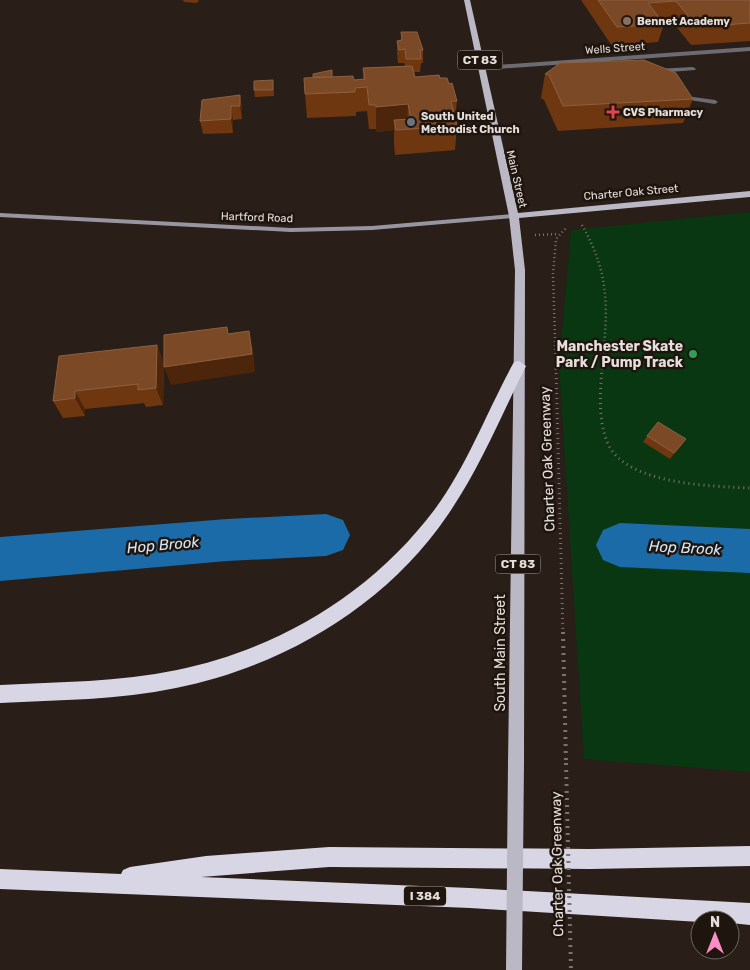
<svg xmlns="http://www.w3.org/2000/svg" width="750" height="970" font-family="Rubik,sans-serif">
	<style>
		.green { fill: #093711 }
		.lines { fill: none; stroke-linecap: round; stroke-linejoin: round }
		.river { fill: #1b6ba8; fill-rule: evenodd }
		.path-far2 { stroke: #7d736e; stroke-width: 2.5; stroke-dasharray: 1 3; stroke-linecap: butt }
		.path-far1 { stroke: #7d736e; stroke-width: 3; stroke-dasharray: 1 4; stroke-linecap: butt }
		.path { stroke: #7d736e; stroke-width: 4; stroke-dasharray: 2 5; stroke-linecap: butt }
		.lane { fill: #6c6b72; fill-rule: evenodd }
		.street { fill: #6c6b72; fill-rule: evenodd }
		.secondary { fill: #9796a0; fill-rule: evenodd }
		.primary { fill: #b9b8c4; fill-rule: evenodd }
		.highway { fill: #d8d6e5; fill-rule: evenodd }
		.path-bridge { stroke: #7d736e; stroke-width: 4; stroke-dasharray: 2 5; stroke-linecap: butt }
		.primary-bridge { stroke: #b9b8c4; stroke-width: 16 }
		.wall { fill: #6e3710 }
		.shaded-wall { fill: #4d250a }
		.building { fill: #7b4926; stroke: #8c6042 }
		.education-dot { fill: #8d6e63; stroke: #1f150f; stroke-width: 2 }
		.health-dot { fill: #e0444e; stroke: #1f150f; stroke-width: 2 }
		.worship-dot { fill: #6b7280; stroke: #1f150f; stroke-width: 2 }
		.leisure-dot { fill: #2e9e5b; stroke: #1f150f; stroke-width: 2 }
		.labels { text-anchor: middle; stroke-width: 5; stroke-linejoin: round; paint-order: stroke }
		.far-poi-label { font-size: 11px; font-weight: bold; fill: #e6deda; stroke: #1f150f; text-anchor: start }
		.far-street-label { font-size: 11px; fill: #e6deda; stroke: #1f150f }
		.shield { fill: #1f150f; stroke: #aaa29d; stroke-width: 1 }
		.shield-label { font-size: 12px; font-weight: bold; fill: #e6deda }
		.poi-label { font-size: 14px; font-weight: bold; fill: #e6deda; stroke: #1f150f; text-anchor: end }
		.street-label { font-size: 14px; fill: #e6deda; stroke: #1f150f }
		.water-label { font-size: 15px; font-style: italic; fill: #d4e6f7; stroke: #1f150f }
	</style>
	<rect width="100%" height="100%" fill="#291e18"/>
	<path class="green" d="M750,212V772L584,759L559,366L571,230Z"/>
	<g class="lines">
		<g class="river">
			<path d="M326,514L343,520L350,535L343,550L326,556L227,561L0,581V537L227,519Z"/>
			<path d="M620,523L750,529V573L620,567L603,560L596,545L603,530Z"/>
		</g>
		<g class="path-far2">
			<path d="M582,225C612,278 607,312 602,370"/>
			<path d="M535,235L559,234"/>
			<path d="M556,370L553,274L556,239L566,228"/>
		</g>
		<g class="path-far1">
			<path d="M556,368L563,634"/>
			<path d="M602,368C600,393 598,421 608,444C627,485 712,486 750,488"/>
		</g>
		<path class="path" d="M563,632L566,763"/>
		<g class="lane">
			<path d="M693,67L696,69L695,70L657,73L654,71L657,69Z"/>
			<path d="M679,95L715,100L718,102L715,104L677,98V96Z"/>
		</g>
		<path class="street" d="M750,47V51L482,70L479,68L482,66Z"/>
		<path class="secondary" d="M0,213L291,228L372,226L514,214L518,216L514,218L372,230L291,232L0,217Z"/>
		<path class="primary" d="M464,0H470L518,213L750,191V197L519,218L525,270L524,762L522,768L516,770L510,768L508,762L515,270L509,216Z"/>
		<g class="highway">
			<path d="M519,361L526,366C501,416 479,470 447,516C386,606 282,667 176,688C119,700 59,700 0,703V685C59,682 119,682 177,670C279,649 372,593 435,509C468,464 487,411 514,362Z"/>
			<path d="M750,846V866L590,869L329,867L201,877L470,888L750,903V925L730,923V920L700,922L470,908L0,889V869L121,874L123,870L130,867L206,856L329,847L590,849Z"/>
		</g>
		<path class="path-bridge" d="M566,763L571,970"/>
		<path class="primary-bridge" d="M514,970L516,762"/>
	</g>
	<g class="wall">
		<path d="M183,0H199L197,3L184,2Z"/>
		<path d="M581,0H750V41L691,45L670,19L661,20L664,24L658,42L612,46Z"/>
		<path d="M401,32L423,50V63H421L420,72H414L415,77L440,78L449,84L457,101L455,119L457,126L455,150L395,155L394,144V130L376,132V129H369L367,111L356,112V116L307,118L305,94L332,77L354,80L363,79V68L405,66L404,63H398L397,54V41L401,40Z"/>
		<path d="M545,74L693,99L683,123L558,131L544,100L541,98Z"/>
		<path d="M273,80L274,96L255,97L254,90Z"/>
		<path d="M240,95L242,109V119L233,120V133L203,134L200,121Z"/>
		<path d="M157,345L164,364L163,405L146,407L144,403L85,409V416L63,418L53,401Z"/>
		<path d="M647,436L682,445L670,459L643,442Z"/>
	</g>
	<g class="shaded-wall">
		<path d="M240,95L242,109V119L240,106Z"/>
		<path d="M408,104L407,128L394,120V130L376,132V107Z"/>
		<path d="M231,106L233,120V133L231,119Z"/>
		<path d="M249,331L253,349L255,372L171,385L164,367Z"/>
		<path d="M157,345L164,364L163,405L156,388Z"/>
		<path d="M75,391L85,409V416L75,398Z"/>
		<path d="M686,439L682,445L670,459L674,453Z"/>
	</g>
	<g class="building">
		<path d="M598,0H750V23L697,27L676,1L648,3L664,24L617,27Z"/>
		<path d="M401,32H417L423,50H420L421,59H406L405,49L399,50L397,41L402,40Z"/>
		<path d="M644,60L676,73L693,99L563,106L549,75L545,74L560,63Z"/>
		<path d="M412,66L415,77L439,75L440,78H447L449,84L452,83L457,101H451L457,126L396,130L394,120L411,119L408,104L376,107V105H369L367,87L355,88V92L305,94L304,78L353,76L354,80L365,79L363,68Z"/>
		<path d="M332,70V77H313V74Z"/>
		<path d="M273,80V90H254V81Z"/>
		<path d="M240,95V106H231V119L200,121L202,100Z"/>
		<path d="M227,327L228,334L249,331L252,354L164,367V335Z"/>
		<path d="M157,345L156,388L138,390V384L75,391V398L53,401L59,356Z"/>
		<path d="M658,422L686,439L674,453L647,436Z"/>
	</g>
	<circle class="education-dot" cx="627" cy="21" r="5"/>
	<path class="health-dot" d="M610.5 104.5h5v5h5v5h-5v5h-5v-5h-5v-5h5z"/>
	<circle class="worship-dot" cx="411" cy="122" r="5"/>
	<circle class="leisure-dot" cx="693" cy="354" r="5"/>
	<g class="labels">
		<g class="far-poi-label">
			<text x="637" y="25">Bennet Academy</text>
			<text x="623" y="116">CVS Pharmacy</text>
			<text x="421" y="120">South United<tspan x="421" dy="13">Methodist Church</tspan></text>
		</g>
		<g class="far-street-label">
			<text transform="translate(615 48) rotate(-4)" y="4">Wells Street</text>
			<text transform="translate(517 179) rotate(77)" y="4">Main Street</text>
			<text transform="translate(631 192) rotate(-5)" y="4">Charter Oak Street</text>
			<text transform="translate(257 217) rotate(2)" y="4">Hartford Road</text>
		</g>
		<g class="shield">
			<rect x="457.5" y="50.5" width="45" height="19" rx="4"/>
			<rect x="495.5" y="554.5" width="45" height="19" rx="4"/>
			<rect x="404" y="886.5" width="42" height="19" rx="4"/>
		</g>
		<g class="shield-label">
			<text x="480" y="64">CT 83</text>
			<text x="518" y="568">CT 83</text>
			<text x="425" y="900">I 384</text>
		</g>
		<g class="poi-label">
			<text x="683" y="351">Manchester Skate<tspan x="683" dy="16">Park / Pump Track</tspan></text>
		</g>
		<g class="street-label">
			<text transform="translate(547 459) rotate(-92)" y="5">Charter Oak Greenway</text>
			<text transform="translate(500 653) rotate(-90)" y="5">South Main Street</text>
			<text transform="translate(557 864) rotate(-91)" y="5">Charter Oak Greenway</text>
		</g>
		<g class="water-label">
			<text transform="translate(163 545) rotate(-5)" y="5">Hop Brook</text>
			<text transform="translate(685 548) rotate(3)" y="5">Hop Brook</text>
		</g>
	</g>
	<g transform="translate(715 935)"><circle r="24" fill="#1f150f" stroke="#6f6560"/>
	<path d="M0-4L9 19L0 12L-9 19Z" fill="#fb8fc5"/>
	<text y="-8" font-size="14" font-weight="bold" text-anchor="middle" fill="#e6deda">N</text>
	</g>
</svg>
